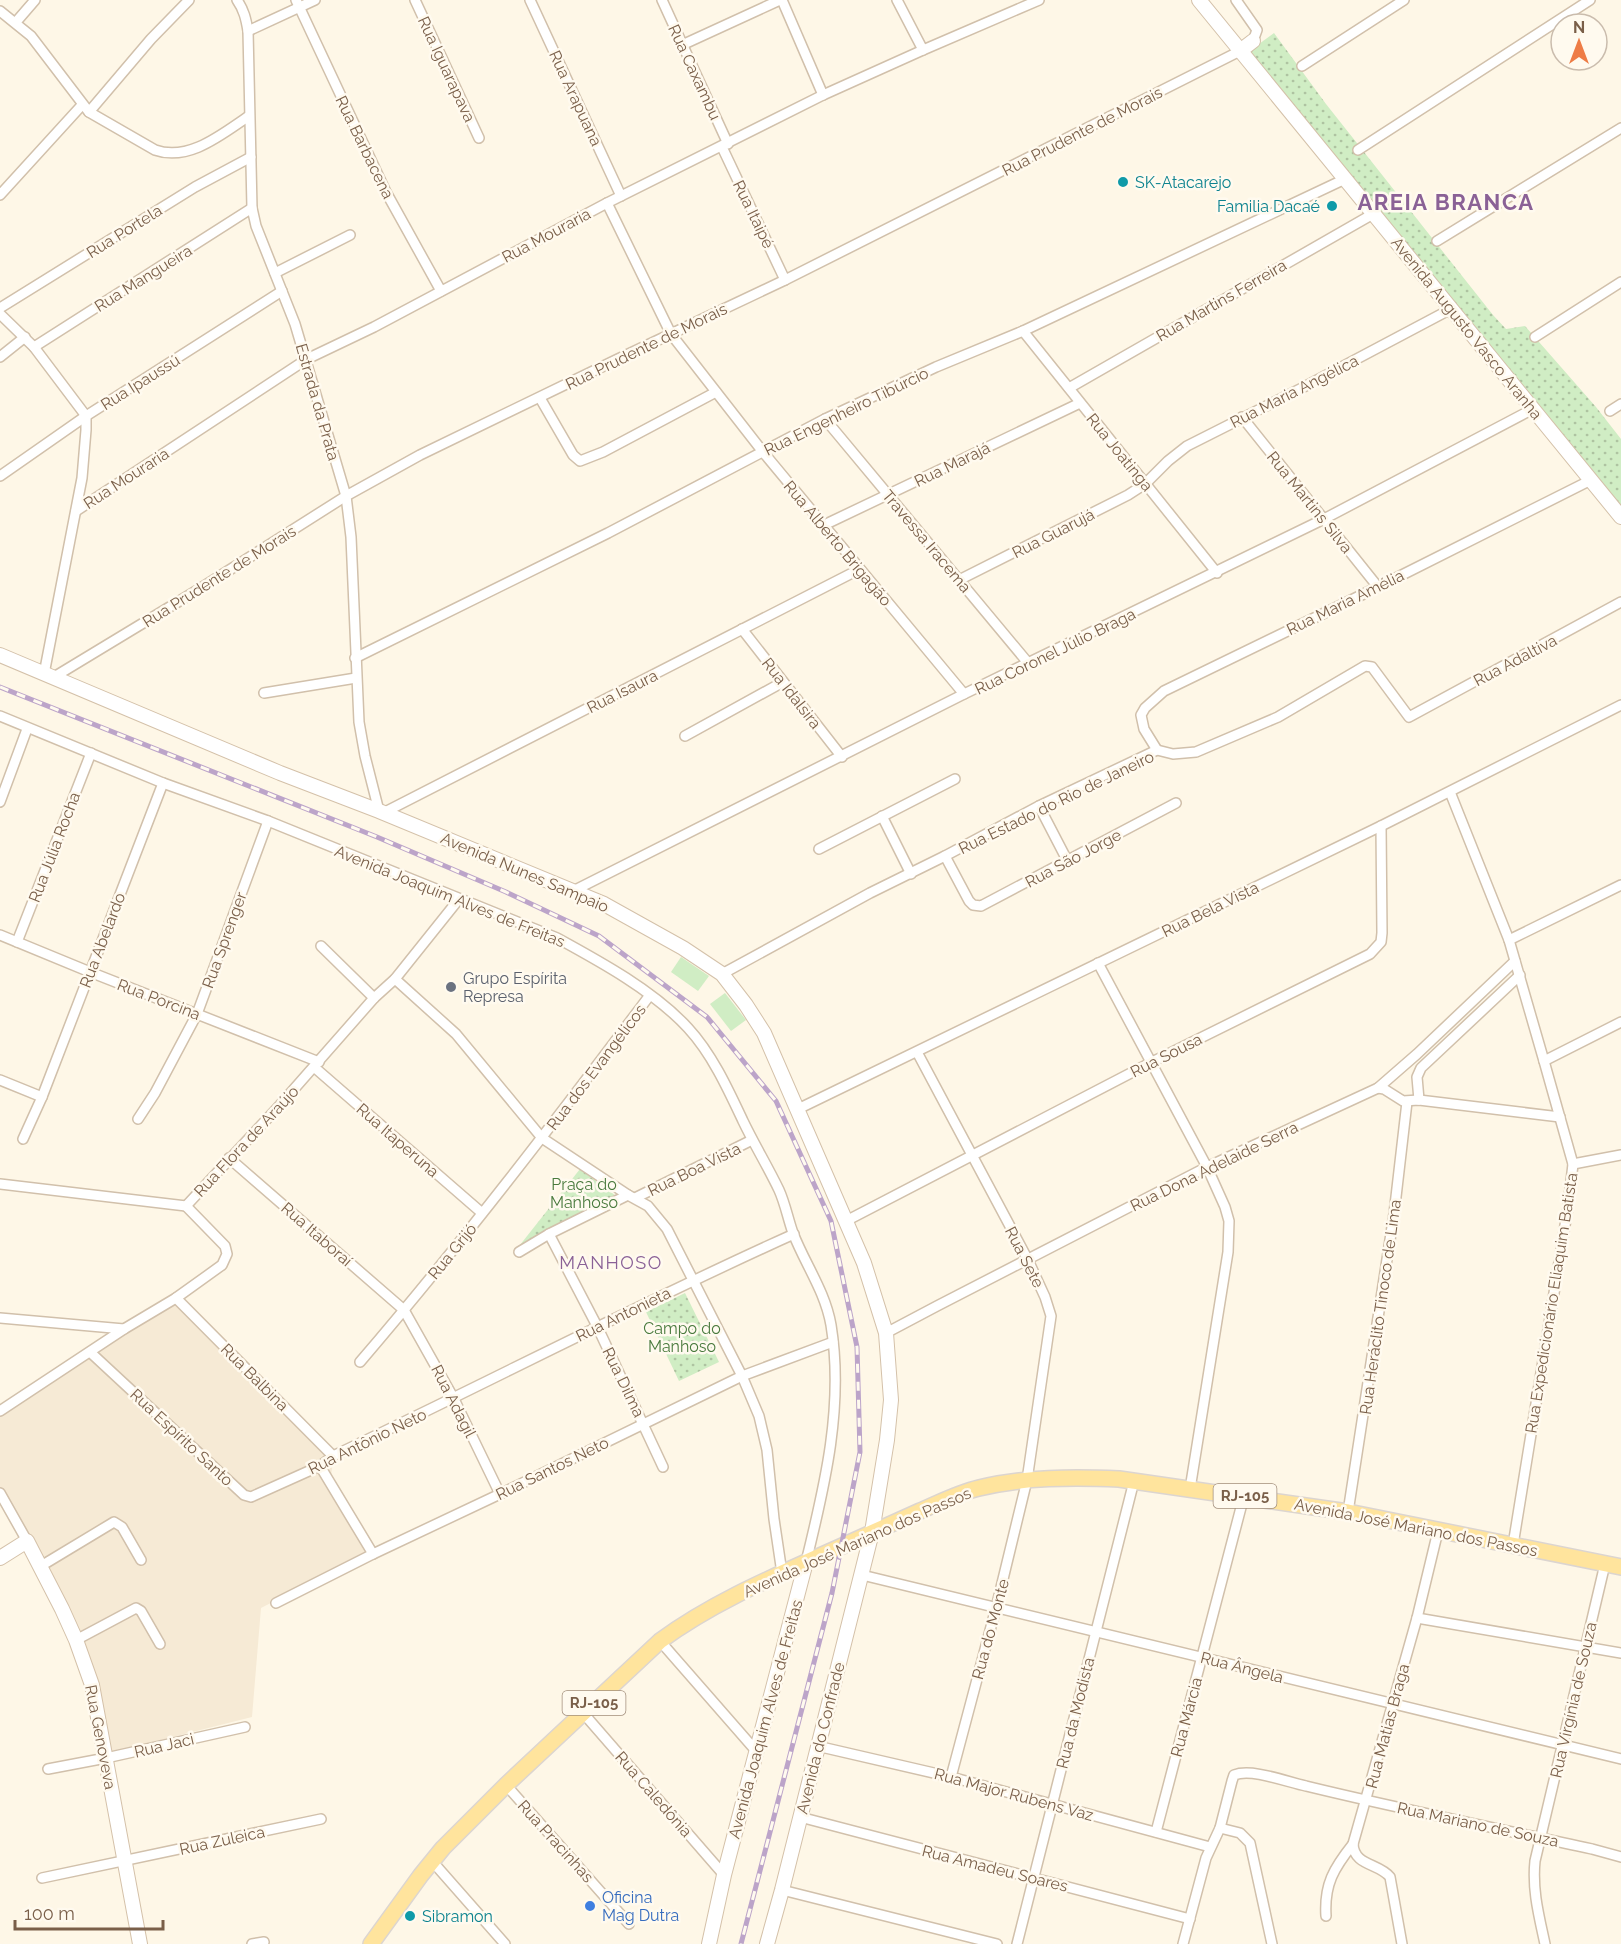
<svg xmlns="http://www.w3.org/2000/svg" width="1621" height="1944" font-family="Raleway,sans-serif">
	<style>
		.residential { fill: #f6ead5 }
		.grass { fill: url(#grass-dots) }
		.garden { fill: #d0edc4 }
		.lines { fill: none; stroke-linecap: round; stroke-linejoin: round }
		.street-casing { stroke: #d1c0ab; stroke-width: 12 }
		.secondary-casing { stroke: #d4c1a9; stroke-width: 16 }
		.primary-casing { stroke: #dcd5d0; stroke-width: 18 }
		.street { stroke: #fff; stroke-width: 9 }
		.secondary { stroke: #fff; stroke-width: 14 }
		.primary { stroke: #ffe49d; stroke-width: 15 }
		.rail-casing { stroke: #bca4c9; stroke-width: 5 }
		.rail { stroke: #fffaef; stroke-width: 3; stroke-dasharray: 9; stroke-linecap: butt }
		.culture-dot { fill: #0f9aa8; stroke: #fffaef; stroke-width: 2 }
		.worship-dot { fill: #6b7280; stroke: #fffaef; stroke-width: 2 }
		.shop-dot { fill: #3f7fe0; stroke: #fffaef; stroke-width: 2 }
		.labels { text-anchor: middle; stroke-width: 5; stroke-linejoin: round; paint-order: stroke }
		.shield { fill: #fffaef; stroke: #a28e7b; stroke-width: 1.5 }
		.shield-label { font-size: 15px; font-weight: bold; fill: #7a5f49 }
		.street-label { font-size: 16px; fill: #7a5f49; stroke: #fffaef }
		.culture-label { font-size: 16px; fill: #0d838f; stroke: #fffaef; text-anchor: start }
		.worship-label { font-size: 16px; fill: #5b616d; stroke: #fffaef; text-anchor: start }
		.park-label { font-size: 16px; fill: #497a3d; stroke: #fffaef }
		.shop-label { font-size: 16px; fill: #366cbe; stroke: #fffaef; text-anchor: start }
		.neighbourhood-label { font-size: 18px; letter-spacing: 1.5px; fill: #8a6196; stroke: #fffaef }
		.district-label { font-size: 22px; font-weight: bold; letter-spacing: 1.5px; fill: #8a6196; stroke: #fffaef }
	</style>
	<defs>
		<pattern id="grass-dots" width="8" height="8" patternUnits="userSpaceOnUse" patternTransform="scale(1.5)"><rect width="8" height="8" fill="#d0edc4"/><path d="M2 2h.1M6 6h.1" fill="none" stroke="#aec3a1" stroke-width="1.8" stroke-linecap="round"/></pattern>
	</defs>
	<rect width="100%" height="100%" fill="#fef7e7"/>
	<path class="residential" d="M173,1297L266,1380L334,1457L331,1475L368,1553L261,1608L252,1717L101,1755L83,1667L56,1602L0,1503V1412Z"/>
	<g class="grass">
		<path d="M1274,33L1326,104L1493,315L1506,329L1525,326L1596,407L1621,439V509L1248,52Z"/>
		<path d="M580,1169L616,1196L516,1250Z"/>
		<path d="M685,1293L719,1362L679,1381L646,1312Z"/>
	</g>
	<g class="garden">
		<path d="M681,957L709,976L698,991L671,972Z"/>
		<path d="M725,993L746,1020L731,1031L710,1004Z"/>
	</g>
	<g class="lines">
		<defs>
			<g id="street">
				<path d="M237,0C244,10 246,19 248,31L252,208L256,226L295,324L346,496L351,537L359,722L365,756L379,811"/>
				<path d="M296,0L386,192L441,291"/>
				<path d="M415,0L479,138"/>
				<path d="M530,0L621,196"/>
				<path d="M662,0L728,144"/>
				<path d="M782,0L823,95"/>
				<path d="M897,0L923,50"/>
				<path d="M1236,0L1257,30L1253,41"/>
				<path d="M0,11L31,36L89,112L155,150C189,162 222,134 249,116"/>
				<path d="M16,22L35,0"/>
				<path d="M248,31L315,0"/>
				<path d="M682,45L780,0"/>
				<path d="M1302,66L1404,0"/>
				<path d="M89,112L151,39L189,0"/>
				<path d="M722,147L785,280"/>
				<path d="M1358,150L1590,0"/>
				<path d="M0,195L82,105"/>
				<path d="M607,203L671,334L763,452L964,694"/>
				<path d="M1437,241L1621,128"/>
				<path d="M275,273L350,235"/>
				<path d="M0,308L195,187L251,157"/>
				<path d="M0,314L34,347L86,416V430L82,478L44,674"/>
				<path d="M1023,331L1217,573"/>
				<path d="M1535,337L1621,282"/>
				<path d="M34,347L252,208"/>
				<path d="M0,357L25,337"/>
				<path d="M1069,388L1373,214"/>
				<path d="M540,398L573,455L580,461L603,452L716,392"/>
				<path d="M1610,411L1621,404"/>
				<path d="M1242,417L1378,587"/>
				<path d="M825,419L1029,664"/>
				<path d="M0,476L86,416L282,291"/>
				<path d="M76,511L307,359L374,327L607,203L823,95L923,50L1039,0"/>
				<path d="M824,525L1080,403"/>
				<path d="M959,580L1128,495L1145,484L1168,461L1187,446L1300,389L1451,309"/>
				<path d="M742,629L842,757"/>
				<path d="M355,658L608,533L825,419L936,367L1023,331L1345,179"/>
				<path d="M54,677L201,588L346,496L420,455L618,359L785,280L1240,51"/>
				<path d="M264,693L356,678"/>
				<path d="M0,716L163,783L268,821L557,938C601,962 654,991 688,1028C712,1054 728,1089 743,1121C754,1144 768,1167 779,1190C785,1203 788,1219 793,1233C805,1264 825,1291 831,1325C844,1405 825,1485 806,1562"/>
				<path d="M685,736L783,682"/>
				<path d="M1157,750L1144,729L1141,715L1145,708L1164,691L1378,587L1591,480"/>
				<path d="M1450,792L1509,940L1544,1061L1573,1164L1568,1207L1513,1545"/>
				<path d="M0,802L27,729"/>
				<path d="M1039,806L1067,860"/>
				<path d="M383,813L860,569"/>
				<path d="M882,816L911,874"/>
				<path d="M819,849L955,779"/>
				<path d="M945,856L969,901L973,905L981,906L1176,803"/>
				<path d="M575,890L964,694L1324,519L1533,409"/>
				<path d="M0,935L90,972L319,1062"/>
				<path d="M1509,940L1621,885"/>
				<path d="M17,942L91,753"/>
				<path d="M321,946L374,998"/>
				<path d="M1098,963L1207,1167L1225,1207L1229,1221L1228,1252L1190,1489"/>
				<path d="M722,974L870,893L945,856L1039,806L1157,750L1173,754L1196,752L1278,717L1365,666L1372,667L1409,717L1621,602"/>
				<path d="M395,979L456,1034L542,1138L628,1195L648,1206L667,1229L742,1376L759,1416L767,1450L774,1519L782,1573"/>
				<path d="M917,1052L1028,1260L1045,1297L1051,1316L1027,1480L996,1608L951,1777"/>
				<path d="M1544,1061L1621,1022"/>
				<path d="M314,1067L482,1213"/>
				<path d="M0,1080L42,1097"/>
				<path d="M1378,1088L1384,1089L1403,1101L1419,1100L1560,1117"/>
				<path d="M1419,1100L1417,1077L1421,1068L1520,975"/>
				<path d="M798,1109L1381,826L1621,705"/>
				<path d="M138,1119L155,1093L197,1014L268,821"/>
				<path d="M23,1139L42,1097L163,783"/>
				<path d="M229,1158L404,1310L454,1399L500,1494"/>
				<path d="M1573,1164L1621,1155"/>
				<path d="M0,1184L186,1206"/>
				<path d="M635,1198L752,1140"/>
				<path d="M186,1206L280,1105L374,998L395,979L459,899"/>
				<path d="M846,1221L1152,1062L1370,954L1381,942L1382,933L1381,826"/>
				<path d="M549,1234L597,1326L663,1467"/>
				<path d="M519,1252L549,1234L628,1195"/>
				<path d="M176,1298L333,1456"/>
				<path d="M0,1318L124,1329"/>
				<path d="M886,1333L937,1306L1207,1167L1378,1088L1417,1054L1515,961"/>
				<path d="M90,1352L244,1495L251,1497L320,1466L333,1456C487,1383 638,1304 794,1234"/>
				<path d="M360,1362C462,1243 556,1120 650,995"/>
				<path d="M0,1411L124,1329L176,1298L222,1265L227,1254L225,1246L186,1206"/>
				<path d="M320,1466L373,1554"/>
				<path d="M0,1493L27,1541"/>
				<path d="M1348,1512L1394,1214L1407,1102"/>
				<path d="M41,1566L114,1522L122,1527L141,1560"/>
				<path d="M862,1575L1621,1759"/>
				<path d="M276,1603L373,1554L500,1494L742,1376L833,1342"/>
				<path d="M1417,1618L1621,1653"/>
				<path d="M76,1640L136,1608L141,1611L160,1644"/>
				<path d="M660,1641L757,1752"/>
				<path d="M584,1714L724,1875"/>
				<path d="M817,1746L951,1777L1210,1847"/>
				<path d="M48,1769L106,1758L245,1727"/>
				<path d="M506,1785L629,1924"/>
				<path d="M800,1817L1190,1919"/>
				<path d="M1220,1828L1240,1833L1250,1843L1272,1944"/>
				<path d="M1156,1832L1244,1496"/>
				<path d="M1353,1844C1354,1866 1379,1863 1390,1877L1402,1944"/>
				<path d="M432,1861L505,1944"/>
				<path d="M42,1878L321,1819"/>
				<path d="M782,1890L997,1944"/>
				<path d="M1326,1916C1324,1884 1334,1868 1353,1844L1417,1618L1438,1531"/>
				<path d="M252,1944L264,1942"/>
				<path d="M1017,1944L1134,1481"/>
				<path d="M1183,1944L1206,1858L1220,1828L1232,1781L1234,1775C1252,1768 1287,1782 1306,1786C1400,1809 1496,1828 1592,1849L1621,1857"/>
				<path d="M1545,1944C1539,1916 1532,1890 1535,1861L1605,1564"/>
			</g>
			<g id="secondary">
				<path d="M1199,0L1621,517"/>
				<path d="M1240,51L1253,41"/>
				<path d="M0,655L280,773L379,811L604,904L683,948L722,974L746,1005L764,1033L864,1263L886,1333L891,1400L887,1440L872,1532L782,1890L767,1944"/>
				<path d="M0,1558L27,1541L62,1609L76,1640L92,1685L140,1944"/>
				<path d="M709,1944L724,1875L806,1562"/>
			</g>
			<path id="primary" d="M371,1944L421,1875L443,1848L506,1785L660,1641C717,1599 785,1572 849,1543C873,1532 896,1522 920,1511C939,1503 958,1493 979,1488C1024,1477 1073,1477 1119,1479L1348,1512L1621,1567"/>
		</defs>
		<use href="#street" class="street-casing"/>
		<use href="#secondary" class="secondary-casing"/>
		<use href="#primary" class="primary-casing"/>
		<use href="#street" class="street"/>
		<use href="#secondary" class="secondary"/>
		<use href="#primary" class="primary"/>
		<defs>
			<path id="rail" d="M0,687L377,837L506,892L599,936L707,1017L776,1101L831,1221L857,1347L860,1452L832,1593L741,1944"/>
		</defs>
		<use href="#rail" class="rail-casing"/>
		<use href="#rail" class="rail"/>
	</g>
	<g class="culture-dot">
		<circle cx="1123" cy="182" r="6"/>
		<circle cx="1332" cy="206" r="6"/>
		<circle cx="410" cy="1916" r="6"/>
	</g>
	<circle class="worship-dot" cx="451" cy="987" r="6"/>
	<circle class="shop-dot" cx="590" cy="1906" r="6"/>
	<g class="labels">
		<g class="shield">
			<rect x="1213.5" y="1484" width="63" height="24" rx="4.5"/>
			<rect x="562.5" y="1691" width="63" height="24" rx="4.5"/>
		</g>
		<g class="shield-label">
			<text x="1245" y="1501">RJ-105</text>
			<text x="594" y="1708">RJ-105</text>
		</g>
		<g class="street-label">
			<text transform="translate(447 69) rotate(65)" y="6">Rua Iguarapava</text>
			<text transform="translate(695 72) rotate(65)" y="6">Rua Caxambu</text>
			<text transform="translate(576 98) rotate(65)" y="6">Rua Arapuana</text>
			<text transform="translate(1082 131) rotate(-27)" y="6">Rua Prudente de Morais</text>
			<text transform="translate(365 147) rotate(64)" y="6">Rua Barbacena</text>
			<text transform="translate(754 214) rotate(64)" y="6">Rua Itaipé</text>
			<text transform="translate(124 231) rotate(-32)" y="6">Rua Portela</text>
			<text transform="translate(546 235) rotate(-28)" y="6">Rua Mouraria</text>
			<text transform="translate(143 278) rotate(-32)" y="6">Rua Mangueira</text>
			<text transform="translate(1221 300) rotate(-30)" y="6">Rua Martins Ferreira</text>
			<text transform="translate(1467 328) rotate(51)" y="6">Avenida Augusto Vasco Aranha</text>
			<text transform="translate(646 346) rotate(-26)" y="6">Rua Prudente de Morais</text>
			<text transform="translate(140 382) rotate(-32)" y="6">Rua Ipaussú</text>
			<text transform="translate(1294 391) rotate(-27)" y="6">Rua Maria Angélica</text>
			<text transform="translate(318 402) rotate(74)" y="6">Estrada da Prata</text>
			<text transform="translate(846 411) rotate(-26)" y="6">Rua Engenheiro Tibúrcio</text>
			<text transform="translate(1120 452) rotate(51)" y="6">Rua Joatinga</text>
			<text transform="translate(952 464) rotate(-26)" y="6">Rua Marajá</text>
			<text transform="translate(126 478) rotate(-33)" y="6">Rua Mouraria</text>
			<text transform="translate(1310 502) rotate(51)" y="6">Rua Martins Silva</text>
			<text transform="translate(1053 533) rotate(-27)" y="6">Rua Guarujá</text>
			<text transform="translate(927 541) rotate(50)" y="6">Travessa Iracema</text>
			<text transform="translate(838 543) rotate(50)" y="6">Rua Alberto Brigagão</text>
			<text transform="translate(219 576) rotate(-32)" y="6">Rua Prudente de Morais</text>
			<text transform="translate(1345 602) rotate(-26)" y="6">Rua Maria Amélia</text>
			<text transform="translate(1055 651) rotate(-26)" y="6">Rua Coronel Júlio Braga</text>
			<text transform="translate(1515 660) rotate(-28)" y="6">Rua Adaltiva</text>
			<text transform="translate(622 691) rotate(-27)" y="6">Rua Isaura</text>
			<text transform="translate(792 693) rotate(52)" y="6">Rua Idalsira</text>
			<text transform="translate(1056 802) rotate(-26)" y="6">Rua Estado do Rio de Janeiro</text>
			<text transform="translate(54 847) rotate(-69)" y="6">Rua Júlia Rocha</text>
			<text transform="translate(1073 858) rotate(-28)" y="6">Rua São Jorge</text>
			<text transform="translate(525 872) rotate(23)" y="6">Avenida Nunes Sampaio</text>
			<text transform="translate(450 896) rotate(22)" y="6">Avenida Joaquim Alves de Freitas</text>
			<text transform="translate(1210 909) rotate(-26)" y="6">Rua Bela Vista</text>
			<text transform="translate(102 940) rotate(-69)" y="6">Rua Abelardo</text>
			<text transform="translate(224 940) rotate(-70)" y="6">Rua Sprenger</text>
			<text transform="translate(159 999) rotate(21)" y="6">Rua Porcina</text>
			<text transform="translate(1166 1055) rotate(-27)" y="6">Rua Sousa</text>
			<text transform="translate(596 1067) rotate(-53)" y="6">Rua dos Evangélicos</text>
			<text transform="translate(398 1140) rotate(41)" y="6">Rua Itaperuna</text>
			<text transform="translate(246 1141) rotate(-47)" y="6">Rua Flora de Araújo</text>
			<text transform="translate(1214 1166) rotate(-26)" y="6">Rua Dona Adelaide Serra</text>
			<text transform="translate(694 1169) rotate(-26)" y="6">Rua Boa Vista</text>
			<text transform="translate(317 1234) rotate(41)" y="6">Rua Itaboraí</text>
			<text transform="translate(452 1251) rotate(-51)" y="6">Rua Grijó</text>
			<text transform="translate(1025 1257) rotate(63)" y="6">Rua Sete</text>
			<text transform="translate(1551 1303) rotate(-81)" y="6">Rua Expedicionário Eliaquim Batista</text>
			<text transform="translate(1380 1307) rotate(-82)" y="6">Rua Heráclito Tinoco de Lima</text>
			<text transform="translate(623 1314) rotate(-26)" y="6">Rua Antonieta</text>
			<text transform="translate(255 1377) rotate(45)" y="6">Rua Balbina</text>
			<text transform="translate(624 1382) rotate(64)" y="6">Rua Dilma</text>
			<text transform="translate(454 1401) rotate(63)" y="6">Rua Adagil</text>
			<text transform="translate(182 1437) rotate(43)" y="6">Rua Espírito Santo</text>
			<text transform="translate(367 1441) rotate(-26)" y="6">Rua Antônio Neto</text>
			<text transform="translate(552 1468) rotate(-26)" y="6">Rua Santos Neto</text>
			<text transform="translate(1416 1527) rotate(11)" y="6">Avenida José Mariano dos Passos</text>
			<text transform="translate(857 1542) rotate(-24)" y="6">Avenida José Mariano dos Passos</text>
			<text transform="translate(990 1629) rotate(-75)" y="6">Rua do Monte</text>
			<text transform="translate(1242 1667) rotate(14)" y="6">Rua Ângela</text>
			<text transform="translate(1573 1700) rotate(-77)" y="6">Rua Virgínia de Souza</text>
			<text transform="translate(1075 1713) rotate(-76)" y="6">Rua da Modista</text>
			<text transform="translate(1186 1717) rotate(-75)" y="6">Rua Márcia</text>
			<text transform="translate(765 1719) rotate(-75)" y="6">Avenida Joaquim Alves de Freitas</text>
			<text transform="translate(1387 1726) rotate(-75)" y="6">Rua Matias Braga</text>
			<text transform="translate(101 1737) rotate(79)" y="6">Rua Genoveva</text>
			<text transform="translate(820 1738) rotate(-76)" y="6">Avenida do Confrade</text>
			<text transform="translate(164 1745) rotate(-13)" y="6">Rua Jaci</text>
			<text transform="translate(654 1794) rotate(49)" y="6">Rua Caledônia</text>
			<text transform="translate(1014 1794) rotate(15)" y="6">Rua Major Rubens Vaz</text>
			<text transform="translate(1478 1824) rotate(12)" y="6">Rua Mariano de Souza</text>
			<text transform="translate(222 1840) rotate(-12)" y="6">Rua Zuleica</text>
			<text transform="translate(556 1841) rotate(48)" y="6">Rua Pracinhas</text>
			<text transform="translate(995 1868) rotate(14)" y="6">Rua Amadeu Soares</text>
		</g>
		<g class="culture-label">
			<text x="1135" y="188">SK-Atacarejo</text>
			<text x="1320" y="212" text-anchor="end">Familia Dacaé</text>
			<text x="422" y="1922">Sibramon</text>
		</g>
		<g class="worship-label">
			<text x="463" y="984">Grupo Espírita<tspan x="463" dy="18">Represa</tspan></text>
		</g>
		<g class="park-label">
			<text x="584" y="1190">Praça do<tspan x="584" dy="18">Manhoso</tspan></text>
			<text x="682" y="1334">Campo do<tspan x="682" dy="18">Manhoso</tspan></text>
		</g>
		<g class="shop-label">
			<text x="602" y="1903">Oficina<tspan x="602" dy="18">Mag Dutra</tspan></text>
		</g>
		<g class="neighbourhood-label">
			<text x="611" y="1269">MANHOSO</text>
		</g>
		<g class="district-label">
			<text x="1446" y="210">AREIA BRANCA</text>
		</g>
	</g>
	<g transform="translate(1579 42)"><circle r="28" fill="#fffaef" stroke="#cabcad" stroke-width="1.5"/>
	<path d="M0-4.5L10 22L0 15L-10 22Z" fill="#ee7c46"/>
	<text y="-9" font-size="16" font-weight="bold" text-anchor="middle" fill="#7a5f49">N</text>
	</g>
	<path d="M15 1920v9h148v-9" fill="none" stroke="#7a5f49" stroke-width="3"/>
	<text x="24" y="1920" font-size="18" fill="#7a5f49" stroke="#fffaef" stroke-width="4.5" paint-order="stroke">100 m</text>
</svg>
